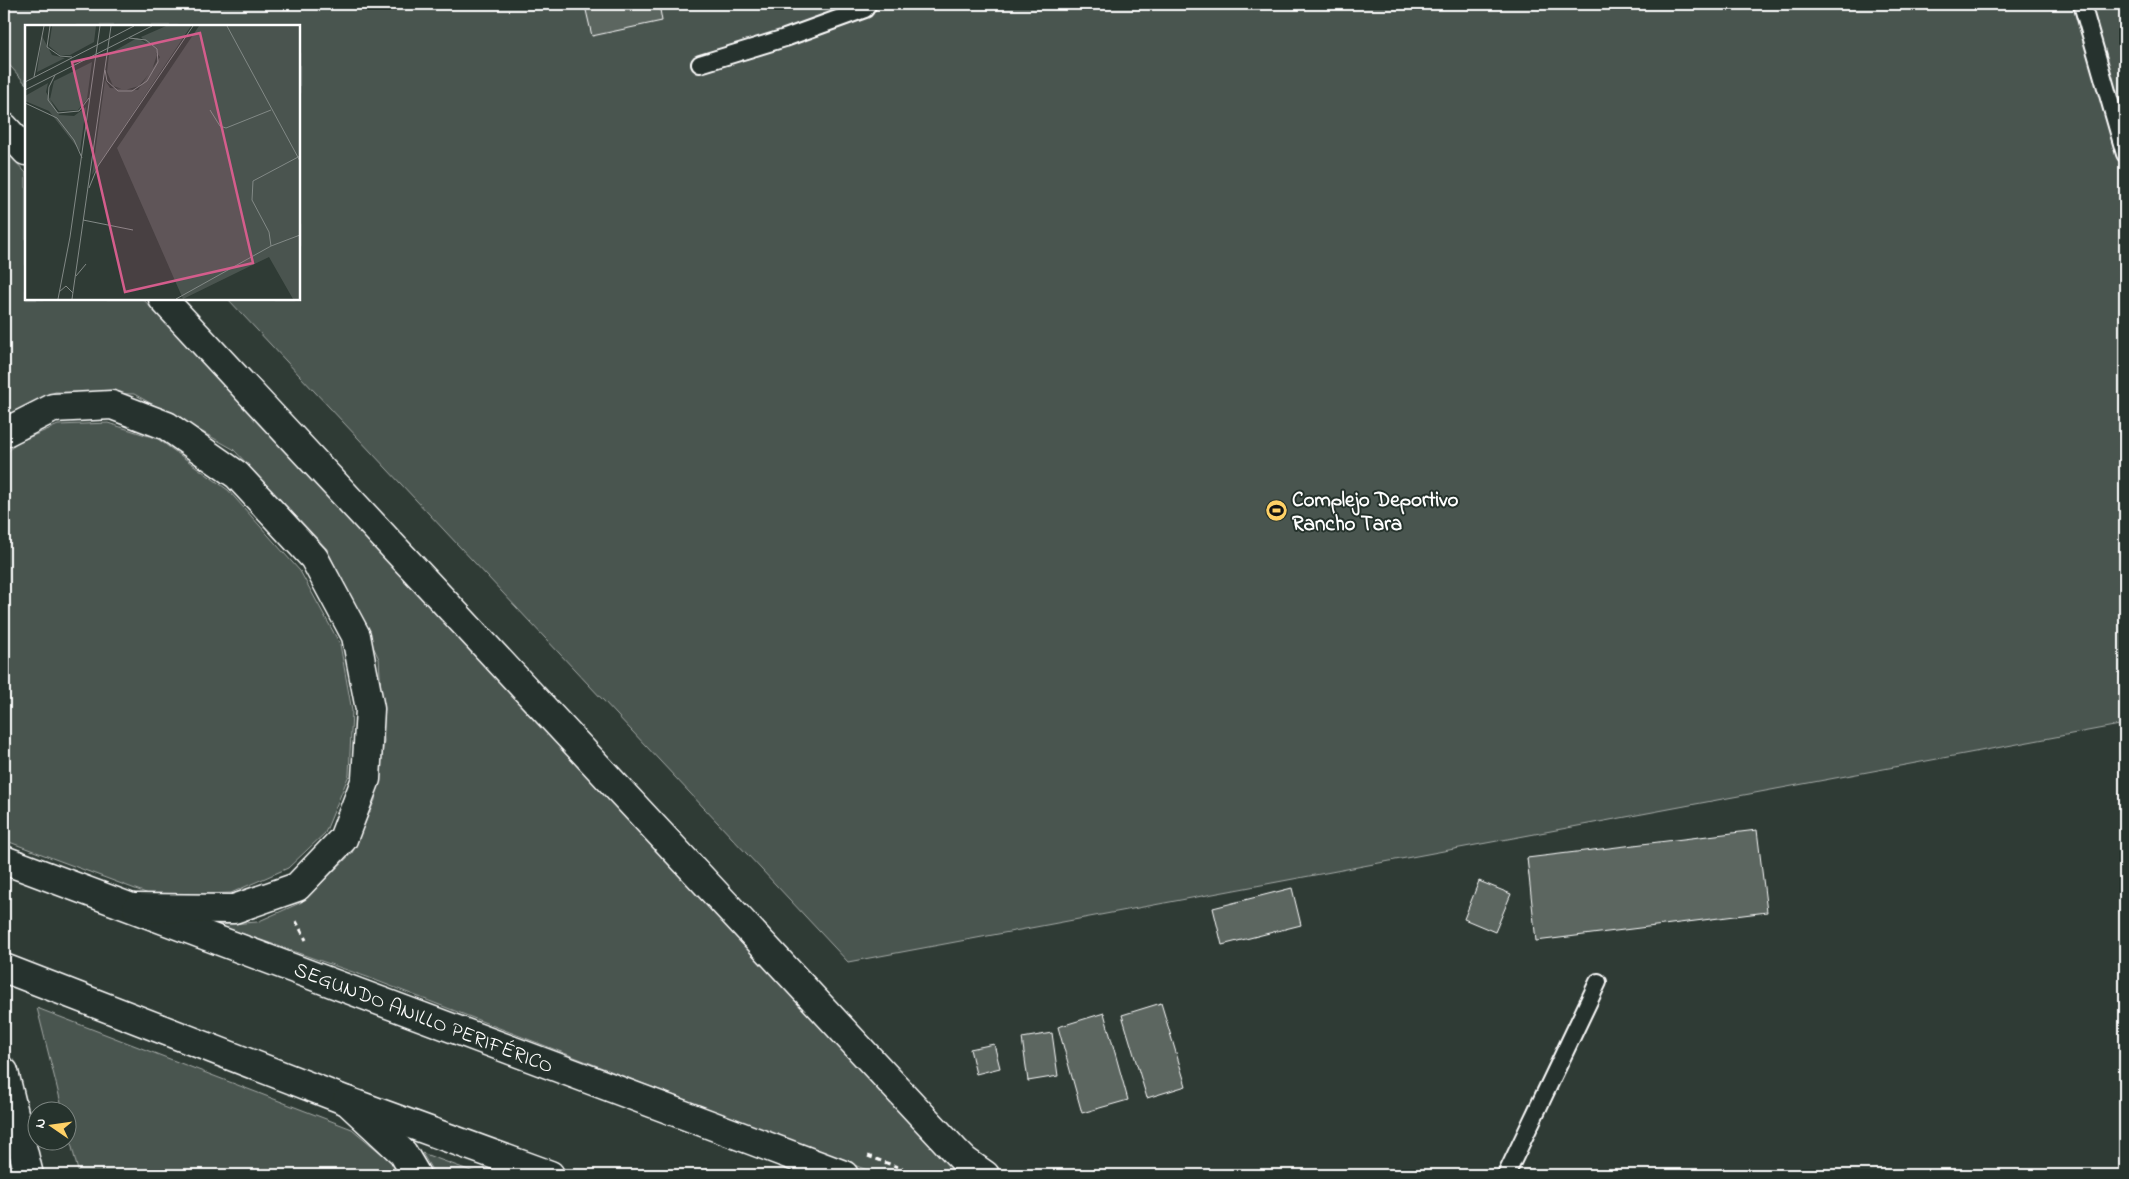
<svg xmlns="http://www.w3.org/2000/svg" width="2129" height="1179" font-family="'Indie Flower',sans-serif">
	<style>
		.green { fill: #4a544f; stroke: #a4aaa7 }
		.building { fill: #5b6661; stroke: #fff }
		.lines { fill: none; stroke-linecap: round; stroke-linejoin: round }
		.service-casing { stroke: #fff; stroke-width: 20 }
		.primary-casing { stroke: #fff; stroke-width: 31 }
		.trunk-casing { stroke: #fff; stroke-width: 31 }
		.path { stroke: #fff; stroke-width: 3; stroke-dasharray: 5 4; stroke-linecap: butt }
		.service { stroke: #26332d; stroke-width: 16 }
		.primary { stroke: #26332d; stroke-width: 28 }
		.trunk { stroke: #26332d; stroke-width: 28 }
		.labels { text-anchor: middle; stroke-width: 4; stroke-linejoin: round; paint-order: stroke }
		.poi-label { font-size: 21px; font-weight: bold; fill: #fff; stroke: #26332d; text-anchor: start }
		.street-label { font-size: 21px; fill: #fff; stroke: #26332d }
		.inset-road { fill: none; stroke: #828986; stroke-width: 1 }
		.view { fill: #d45d8c; fill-opacity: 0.15; stroke: #d45d8c; stroke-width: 2.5 }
		.inset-edge { fill: none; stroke: #fff; stroke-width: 2.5 }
	</style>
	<rect width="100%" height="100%" fill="#2f3b35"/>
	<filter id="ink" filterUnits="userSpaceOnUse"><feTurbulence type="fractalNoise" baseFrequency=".02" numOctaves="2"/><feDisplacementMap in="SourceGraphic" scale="10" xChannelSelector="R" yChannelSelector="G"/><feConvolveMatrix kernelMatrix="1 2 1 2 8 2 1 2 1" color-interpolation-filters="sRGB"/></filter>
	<g filter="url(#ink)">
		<g class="green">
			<path d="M4,4H2125V724L848,962L228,299H299V26H26V84L4,59Z"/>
			<path d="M4,149L26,173V299H143L974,1175H880L367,977L218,925L257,922L302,902L352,853L375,800L384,741L379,659L327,549L233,449L134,394L55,392L4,421Z"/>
			<path d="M108,423L158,439L228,490L300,571L340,644L352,711L349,775L325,833L288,868L231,893L154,896L4,840V456L16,443L58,425Z"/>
			<path d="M37,1008L352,1129L395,1165L400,1175H79L68,1131V1112L63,1111Z"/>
			<path d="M422,1153L482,1175H435Z"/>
		</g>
		<g class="building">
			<path d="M594,4H659L662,21L592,36L585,6Z"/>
			<path d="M1757,830L1767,912L1536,941L1527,858Z"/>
			<path d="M1479,881L1511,894L1495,932L1464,919Z"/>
			<path d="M1292,888L1301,925L1222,945L1213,908Z"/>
			<path d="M1161,1003L1186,1086L1147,1098L1122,1015Z"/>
			<path d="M1104,1013L1128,1100L1082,1113L1058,1027Z"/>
			<path d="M1052,1033L1058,1076L1028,1081L1022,1038Z"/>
			<path d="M994,1044L1000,1068L976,1074L970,1049Z"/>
		</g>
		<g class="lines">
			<defs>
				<g id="service">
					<path d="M2082,4L2125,154"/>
					<path d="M700,64L785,38L865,9L868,4"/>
					<path d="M1506,1175L1598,982"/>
				</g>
				<g id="primary">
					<path d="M4,860L844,1175"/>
					<path d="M4,968L347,1101L550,1175"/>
				</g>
				<g id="trunk">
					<path d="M4,127L26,151"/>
					<path d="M163,299L956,1152L965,1161L985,1175"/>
					<path d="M4,433L53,408L112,405L167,426L237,475L314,558L356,636L370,709L366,779L343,839L297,887L234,909L137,908"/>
					<path d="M4,1072L29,1175"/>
					<path d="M347,1101L403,1153L416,1175"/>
				</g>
			</defs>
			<use href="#service" class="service-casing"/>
			<use href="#primary" class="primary-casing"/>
			<use href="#trunk" class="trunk-casing"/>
			<g class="path">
				<path d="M296,921L306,940"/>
				<path d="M868,1156L919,1175"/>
			</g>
			<use href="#service" class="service"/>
			<use href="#primary" class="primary"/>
			<use href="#trunk" class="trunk"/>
		</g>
	</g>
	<defs>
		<symbol id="stadium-disc" viewBox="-11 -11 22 22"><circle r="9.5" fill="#ffd166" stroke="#26332d"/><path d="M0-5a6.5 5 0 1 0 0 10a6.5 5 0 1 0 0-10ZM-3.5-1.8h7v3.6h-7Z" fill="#111"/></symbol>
	</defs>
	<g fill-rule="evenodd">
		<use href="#stadium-disc" x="1264" y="498" width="25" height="25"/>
	</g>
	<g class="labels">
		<g class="poi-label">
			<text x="1292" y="506">Complejo Deportivo<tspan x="1292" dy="24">Rancho Tara</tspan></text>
		</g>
		<g class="street-label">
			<text transform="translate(424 1017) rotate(21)" y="7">SEGUNDO ANILLO PERIFÉRICO</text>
		</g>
	</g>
	<g transform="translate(25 25)">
		<rect width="275" height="275" fill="#2f3b35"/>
		<path d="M27,1H71L69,17L45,30H35L24,21ZM141,1H166L67,150L80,55L85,63L113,65L135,32L116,12ZM174,1H275V274H268L244,232L158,274L92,123ZM17,11L27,30L40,33L12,47ZM112,13L127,21L132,30L127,45L114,61L100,65L88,61L82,47L84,29ZM67,37L62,74L53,85L34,86L25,74L29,56ZM23,58L21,67L34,90L49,91L61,82L55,126L24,86L0,76V71Z" fill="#4a544f"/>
		<path class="inset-road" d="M25,1L22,22L35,31L47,32M202,1L275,136M80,45L82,56L93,66H107L122,56L133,37L132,24L121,15L104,13M30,50L24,62L23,75L33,88L54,86L64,73M9,52L19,1M0,57L109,1M0,65L127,1M0,78L32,93L49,115L57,133M185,85L195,101L201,103L246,85M64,163L73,141L168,1M58,195L108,205M246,221L244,207L227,175L228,156L275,131M51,251L61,239M34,267L41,261L48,268M33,274L45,212L75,1M47,274L86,1M151,274L246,221L275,210"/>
		<path class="view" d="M175,8L228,238L100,267L47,37Z"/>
		<rect width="275" height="275" class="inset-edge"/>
	</g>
	<rect width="2129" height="1179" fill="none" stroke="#26332d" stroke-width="20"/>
	<rect x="10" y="10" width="2109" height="1159" fill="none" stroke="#fff" stroke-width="2" filter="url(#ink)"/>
	<g transform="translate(52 1126) rotate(283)"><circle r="24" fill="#26332d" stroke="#7d8581"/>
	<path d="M0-4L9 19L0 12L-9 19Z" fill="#ffd166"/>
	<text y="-8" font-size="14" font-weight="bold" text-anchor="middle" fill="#ffffff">N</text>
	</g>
</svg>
